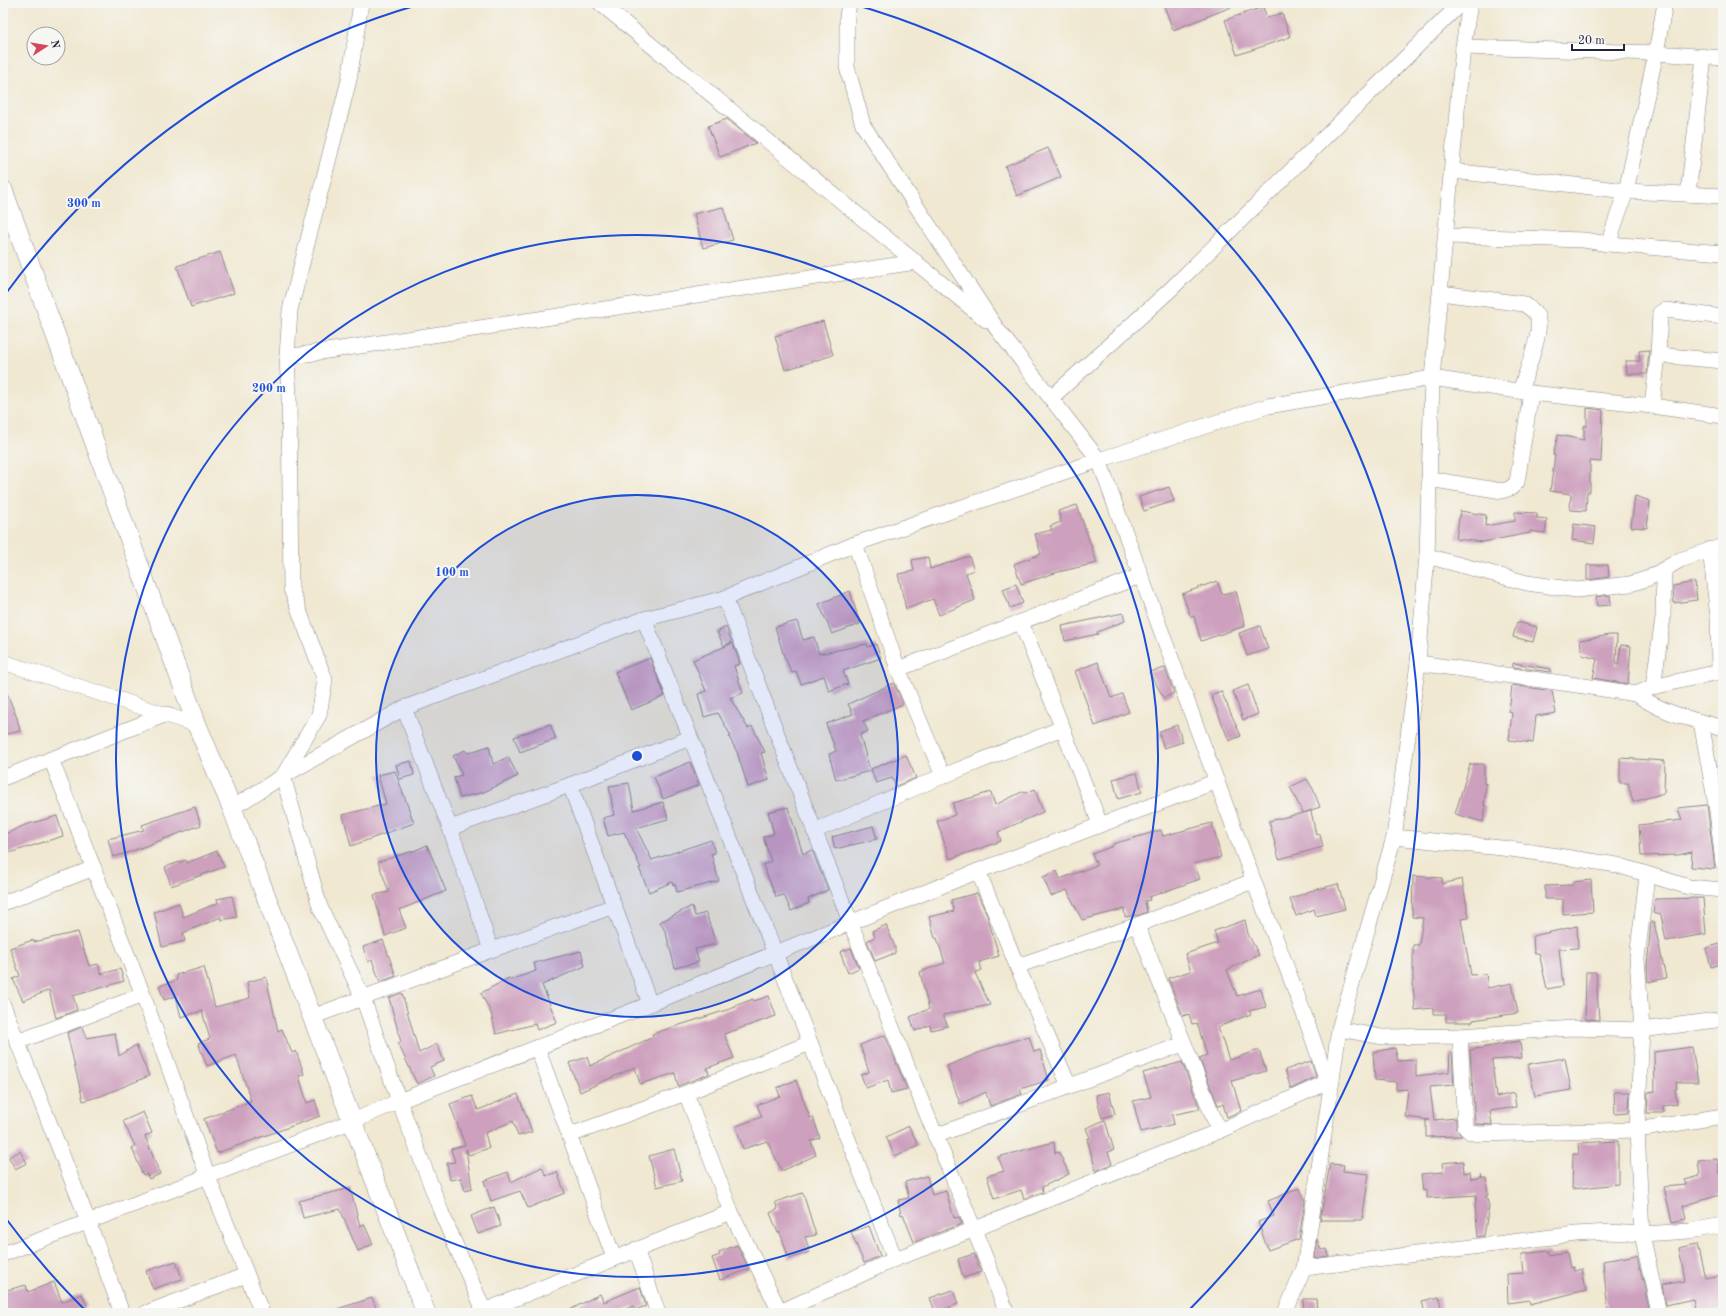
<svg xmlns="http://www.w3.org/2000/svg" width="1726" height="1316" font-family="'Old Standard TT',serif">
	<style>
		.building { fill: #cda0be }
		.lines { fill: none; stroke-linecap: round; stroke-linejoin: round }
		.minor-casing { stroke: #898586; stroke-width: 16 }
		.tertiary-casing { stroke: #898586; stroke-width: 20 }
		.minor { stroke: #fff; stroke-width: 15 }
		.tertiary { stroke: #fff; stroke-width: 19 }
		.ring { fill: none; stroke: #1d4ed8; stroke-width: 2 }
		.centre { fill: #1d4ed8; stroke: #f6f6f2; stroke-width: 2 }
		.ring-label { font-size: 12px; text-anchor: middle; font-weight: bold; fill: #1d4ed8; stroke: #f6f6f2; stroke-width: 4; stroke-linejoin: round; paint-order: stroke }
	</style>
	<rect width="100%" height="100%" fill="#f6f6f2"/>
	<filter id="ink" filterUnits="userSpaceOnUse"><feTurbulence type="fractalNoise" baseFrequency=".025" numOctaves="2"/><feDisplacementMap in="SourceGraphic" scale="8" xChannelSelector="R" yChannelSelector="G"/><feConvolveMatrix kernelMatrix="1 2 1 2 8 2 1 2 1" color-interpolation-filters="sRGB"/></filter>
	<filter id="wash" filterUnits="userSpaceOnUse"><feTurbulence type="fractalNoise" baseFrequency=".012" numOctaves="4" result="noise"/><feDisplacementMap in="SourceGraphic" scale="16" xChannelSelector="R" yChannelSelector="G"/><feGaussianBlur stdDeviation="0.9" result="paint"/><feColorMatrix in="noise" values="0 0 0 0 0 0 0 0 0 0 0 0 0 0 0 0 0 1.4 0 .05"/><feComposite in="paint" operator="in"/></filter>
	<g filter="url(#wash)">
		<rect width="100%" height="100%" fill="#f0e8d1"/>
		<g id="blocks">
			<g class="building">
				<path d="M1163,3H1239V4L1173,30Z"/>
				<path d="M1263,7L1267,18L1282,13L1290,37L1237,55L1225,20Z"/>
				<path d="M727,119L756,143L720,157L708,126Z"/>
				<path d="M1048,148L1061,177L1017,196L1005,166Z"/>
				<path d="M723,207L733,240L703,248L694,214Z"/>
				<path d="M220,252L234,293L191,307L177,266Z"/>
				<path d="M823,321L833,355L785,370L775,336Z"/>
				<path d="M1649,350L1647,374H1627L1626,361H1640L1639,351Z"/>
				<path d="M1587,408L1603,410L1601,462L1590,461V492H1587L1586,511L1570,510L1571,494L1550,491L1555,455H1553L1558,435L1584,440V426H1587Z"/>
				<path d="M1169,487L1174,501L1144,511L1139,497Z"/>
				<path d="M1635,496L1650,501L1647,528L1631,527Z"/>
				<path d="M1077,505L1097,563L1058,572L1021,584L1014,564L1041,554L1035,534L1052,530L1050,526L1061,522L1058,511Z"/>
				<path d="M1460,511L1486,515L1485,526L1515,521V512L1537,513V518L1547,519L1545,533L1530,531V533L1483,542L1456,539Z"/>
				<path d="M1574,524L1596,527L1594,543L1572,540Z"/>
				<path d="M969,556L974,570L966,573L975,600L939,615L933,599L906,609L898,574L914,571L912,560L928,557L930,569Z"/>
				<path d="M1587,565H1608L1609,577L1587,580Z"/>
				<path d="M1217,581L1222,594L1236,591L1245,626L1201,641L1194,616L1191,617L1182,594Z"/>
				<path d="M1695,582L1697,600L1674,603L1673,586Z"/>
				<path d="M1016,584L1023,603L1010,608L1003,589Z"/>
				<path d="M850,591L860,624L832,634L819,604Z"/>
				<path d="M1610,595L1611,605L1597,606L1596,597Z"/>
				<path d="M1123,613L1125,621L1097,632L1098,634L1065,641L1062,626Z"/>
				<path d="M797,621L803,640L814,637L819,654L867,644L868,647L876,644L881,658L843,671L848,684L829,691L824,676L801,684L796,671L792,673L784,656L775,627Z"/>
				<path d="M1517,622L1537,627L1533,642L1513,637Z"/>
				<path d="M1260,626L1268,649L1247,656L1239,633Z"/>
				<path d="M726,627L732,642L724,646L717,632Z"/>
				<path d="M1610,635H1617L1616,665H1618L1621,645L1631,646L1628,684L1593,678L1597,659L1582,655L1580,640Z"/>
				<path d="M733,643L740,664L734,666L743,693L730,698L748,728L752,726L765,752L761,753L769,780L748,787L737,752L729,737L731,736L718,713L704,717L698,694L706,691L693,660Z"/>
				<path d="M650,658L665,696L631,710L615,672Z"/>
				<path d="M1098,662L1111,698L1122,694L1129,712L1095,726L1075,671Z"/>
				<path d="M1513,663L1551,669V672L1513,667Z"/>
				<path d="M1165,668L1174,693L1164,698L1149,672Z"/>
				<path d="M894,683L903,704L863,721L868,731L860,735L870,771L836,780L829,754L836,751L826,724L853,714L848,704Z"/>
				<path d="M3,684L17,718L20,731L3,735Z"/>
				<path d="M1248,685L1258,714L1243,720L1233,691Z"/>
				<path d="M1512,685L1552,691L1556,713L1536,716L1533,743L1509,740L1512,713L1509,712Z"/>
				<path d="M1221,691L1241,736L1229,741L1211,695Z"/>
				<path d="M550,724L556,739L520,752L514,737Z"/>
				<path d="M1177,725L1183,742L1164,748L1160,736V731Z"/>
				<path d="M489,746L493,764L508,757L518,776L484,792L460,798L454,777L462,775L453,756L465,750L467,753Z"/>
				<path d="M906,755L916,778L896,786L892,778L876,783L871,769Z"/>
				<path d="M1620,758L1665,761L1664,793L1633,802L1628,783H1620Z"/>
				<path d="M411,761L414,775L400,779L396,765Z"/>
				<path d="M690,762L699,785L663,799L654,777Z"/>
				<path d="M1470,764H1484V784H1486L1484,806H1486L1483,822L1455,814Z"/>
				<path d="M395,771L414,823L351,846L343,815L386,804L378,775Z"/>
				<path d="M1137,773L1142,792L1118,799L1113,779Z"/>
				<path d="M1307,779L1313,789L1320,807L1303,813L1290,787Z"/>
				<path d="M629,783L634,810L663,802L668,819L636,828L652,860L711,840L715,853L711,854L719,881L677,892L675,884L673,885L672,882L649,892L639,868H641L624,832L608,836L603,818L614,815L609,786Z"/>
				<path d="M1035,789L1043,812L998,832L1001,841L950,859L937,821L955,815L953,803L991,792L995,805L1024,791L1025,793Z"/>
				<path d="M1707,805L1715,869L1691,867L1692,852L1678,855L1641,856L1639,825L1682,820L1678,808Z"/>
				<path d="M195,807L201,825L127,853L113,857L108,839L144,830L142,825Z"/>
				<path d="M788,807L803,854L812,850L828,890L808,899L809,903L791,911L784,895L776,897L763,865L771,861L763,837L774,834L768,812Z"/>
				<path d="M1311,811L1316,835L1320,834L1323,847L1279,859L1269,821Z"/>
				<path d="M57,816L63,836L3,855V835L25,825Z"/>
				<path d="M1212,823L1221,857L1194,864L1200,879L1149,897L1150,900L1145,901L1147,912L1139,915L1125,917L1124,909L1082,920L1067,890L1051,896L1043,877L1057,871L1060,879L1097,865L1092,854L1113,846V844L1161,830L1163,836Z"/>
				<path d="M873,826L877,839L835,849L832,837Z"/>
				<path d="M427,845L446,891L399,910L406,928L385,936L374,895L389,892L378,862L416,850Z"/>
				<path d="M217,851L224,867L171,886L165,867L186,860L187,863Z"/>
				<path d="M1413,876L1442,878V884L1462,879L1469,918L1461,919L1471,975L1486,974L1488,988L1512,983L1518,1013L1473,1020V1022H1446V1014H1433V1008L1415,1010L1413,984V945H1419L1423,918L1412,917Z"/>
				<path d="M1591,880L1593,912L1563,914V899H1545V886L1573,885V882Z"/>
				<path d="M1338,884L1345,909L1316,916L1314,909L1296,916L1290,899L1310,891Z"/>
				<path d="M977,893L987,915L999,956L979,962L982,970L975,973L990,1005L943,1015L948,1026L931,1030L930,1025L915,1031L910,1017L929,1009L920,972L945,963L937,938H935L929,917L954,911L951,900Z"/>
				<path d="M232,896L237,917L221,920V917L183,933L185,941L162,947L154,912L179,903L183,917L218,903L217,899Z"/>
				<path d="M1703,898L1706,934L1666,941L1661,915L1653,913L1655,899Z"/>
				<path d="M692,906L695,916L706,913L716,944L695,949L699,962L675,968L666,933L660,922Z"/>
				<path d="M1245,920L1248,934L1259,955L1227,970L1237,996L1261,989L1266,1007L1249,1011L1251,1014L1218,1027L1229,1060L1259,1050L1266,1071L1232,1081L1241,1111L1227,1117L1223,1104L1218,1105L1199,1058L1207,1055L1197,1023L1192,1024L1189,1014L1183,1016L1168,978L1191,971L1185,954L1218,943L1214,931Z"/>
				<path d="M1651,922H1654L1666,978L1648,982L1647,967Z"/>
				<path d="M886,925L895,947V953L875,961L867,941L875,937L872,931Z"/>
				<path d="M1577,926L1578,948L1559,949L1563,986L1547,989L1539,953H1534L1533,936Z"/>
				<path d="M78,932L89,966L98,964L101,974L120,969L124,981L73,996L77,1010L56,1018L49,990L23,1001L13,979L20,976L10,948L33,940L34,942Z"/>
				<path d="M383,940L396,976L380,982L372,960L368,962L363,947Z"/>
				<path d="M1723,943V963L1711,967L1706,948Z"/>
				<path d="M851,948L859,968L848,973L840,952Z"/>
				<path d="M581,951L585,966L542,985L557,1022L537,1030L535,1024L496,1034L491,1013L481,993L509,978L510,980L536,971L534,963Z"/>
				<path d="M204,967L215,1007L250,998L247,982L266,977L278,1031L282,1029L292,1053L296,1051L304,1074L299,1076L307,1103L315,1100L320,1116L217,1153L204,1119L251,1101L236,1055L207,1066L198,1043L210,1039L202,1011L181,1017L176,996L164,1000L159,986L177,980L176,975Z"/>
				<path d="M1586,972H1596L1599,1020L1585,1019Z"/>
				<path d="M402,993L419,1053L437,1044L444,1061L430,1067L434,1076L417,1084L398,1043L401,1042L389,998Z"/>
				<path d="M769,996L776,1016L724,1034L734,1058L707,1068L709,1074L678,1086L675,1073L640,1084L635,1067L580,1092L569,1063L587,1057L590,1066L653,1037L652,1034L736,1007L735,1006L753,999L754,1001Z"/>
				<path d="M82,1027L86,1038L115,1033L119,1056L136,1045L149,1076L101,1096L83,1101L67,1033Z"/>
				<path d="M885,1035L907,1089L891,1093L888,1080L866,1088L861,1075L869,1072L860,1045Z"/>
				<path d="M1029,1036L1034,1052L1040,1050L1049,1080L1020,1089L1022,1094L990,1106L986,1092L960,1104L947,1066L988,1049Z"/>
				<path d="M1520,1041L1522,1058L1492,1060L1496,1097L1514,1093L1516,1107L1490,1111L1492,1125L1475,1124L1470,1050Z"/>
				<path d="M1692,1047L1698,1082H1676L1677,1089H1675L1677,1104L1663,1106V1113H1647L1648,1092L1655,1091L1654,1052Z"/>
				<path d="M1395,1048L1398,1061L1416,1060V1076L1449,1072L1450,1053H1452L1454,1085L1430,1087L1434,1120L1456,1118V1127L1462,1136L1426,1137V1120H1430L1405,1117L1408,1089L1396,1090V1082L1375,1080L1373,1052Z"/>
				<path d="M1565,1058L1571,1090L1535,1096L1528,1064Z"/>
				<path d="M1311,1061L1316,1077L1291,1089L1285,1070Z"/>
				<path d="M1182,1062L1200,1109L1172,1115L1174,1124L1141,1132L1133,1101L1151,1097L1143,1073Z"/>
				<path d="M796,1080L810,1118L813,1117L820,1138L811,1141L816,1155L782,1171L767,1141L743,1149L736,1126L762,1117L757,1105L780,1096L777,1088Z"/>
				<path d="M1109,1092L1115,1114L1102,1118L1096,1095Z"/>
				<path d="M1614,1092H1630L1629,1113L1615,1114Z"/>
				<path d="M518,1094L532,1132L518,1136L513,1121L485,1133L489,1148L469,1155L466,1149L472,1189L465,1191L461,1178L450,1180L447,1163L455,1162L451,1149L465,1145L450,1104L472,1096L478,1110Z"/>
				<path d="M143,1112L152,1133L145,1136L160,1174L149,1179L147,1174L143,1175L132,1148L135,1146L123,1121Z"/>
				<path d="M1105,1120L1114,1150L1108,1152L1112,1164L1096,1171L1087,1139L1090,1138L1086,1128Z"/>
				<path d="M909,1126L918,1145L895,1156L886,1137Z"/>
				<path d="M1618,1141V1184L1572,1189L1573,1154H1579L1578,1143Z"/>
				<path d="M1054,1142L1055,1153L1059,1152L1069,1174L1042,1187L1043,1192L1024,1199L1021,1190L994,1199L987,1176L1004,1171L998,1157Z"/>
				<path d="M674,1149L682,1181L657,1187L649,1156Z"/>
				<path d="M20,1151L27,1163L15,1169L9,1157Z"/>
				<path d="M1717,1159L1723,1187V1194L1683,1206L1686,1219L1672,1222L1664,1187L1686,1185L1685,1180L1700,1176L1698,1161Z"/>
				<path d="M1463,1161L1464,1173L1470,1172L1471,1179L1480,1178L1481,1174L1482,1178H1486L1488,1195H1486L1489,1206L1484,1236L1478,1237L1475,1206L1477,1195L1427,1198V1190L1423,1191L1421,1174L1443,1172L1442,1163Z"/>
				<path d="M1330,1164L1344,1165L1343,1171L1369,1174L1362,1220H1320Z"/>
				<path d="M542,1167L546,1176L557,1172L565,1193L528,1208L520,1191L491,1201L484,1181L508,1172L511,1182Z"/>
				<path d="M927,1176L932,1195L946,1191L954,1218L959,1217L962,1224L914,1242L903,1214L901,1215L898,1200L909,1198L905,1182Z"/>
				<path d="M350,1188L360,1226L364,1224L373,1244L358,1251L340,1209L303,1218L299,1201Z"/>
				<path d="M1300,1188L1305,1201L1299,1239L1268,1250L1258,1222L1274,1216L1268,1201Z"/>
				<path d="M803,1193L816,1235L805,1237L810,1252L789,1259L780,1232L778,1233L770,1213L778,1209L775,1202Z"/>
				<path d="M494,1207L501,1226L478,1234L471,1216Z"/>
				<path d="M869,1226L880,1256L864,1263L851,1232Z"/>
				<path d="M1317,1239L1321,1250L1327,1249L1329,1256L1315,1258Z"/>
				<path d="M1697,1244L1705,1278L1720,1275L1723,1291V1310L1696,1313L1693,1299L1666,1305L1662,1285L1685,1281L1679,1248Z"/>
				<path d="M737,1245L749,1269L720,1280L712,1258L720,1255L719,1252Z"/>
				<path d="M1549,1251V1255L1567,1252L1570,1268L1573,1267L1574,1271L1582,1269L1586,1290L1530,1304L1529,1300L1508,1303L1507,1274L1524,1273L1522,1254Z"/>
				<path d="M974,1254L981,1272L963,1278L958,1259Z"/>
				<path d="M1637,1255L1650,1313H1608L1603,1261Z"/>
				<path d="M176,1261L182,1279L153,1289L146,1271Z"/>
				<path d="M54,1282L62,1302L82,1294L87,1306L69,1313H6L3,1301V1291L26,1285L28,1292Z"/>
				<path d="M640,1287L646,1306L635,1310L633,1306L616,1313H564L600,1294L604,1302Z"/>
				<path d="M953,1290L958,1304L936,1313L930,1298Z"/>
				<path d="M1439,1297L1442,1313H1425L1422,1301Z"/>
				<path d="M372,1298L378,1313H334V1310Z"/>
				<path d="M1303,1299H1316L1317,1313H1304Z"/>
			</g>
		</g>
	</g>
	<g filter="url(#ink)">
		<use href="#blocks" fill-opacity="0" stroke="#898586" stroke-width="1"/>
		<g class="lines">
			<defs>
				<g id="minor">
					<path d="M361,3L349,80L290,310L287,357L289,397L291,589L325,680L319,715L283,776L320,907L363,998L399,1101L442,1214L485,1313"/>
					<path d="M600,3L986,320"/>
					<path d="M849,3L847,17V67L863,125L997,329L1099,460L1268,406L1432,378L1531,393L1652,406L1723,416"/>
					<path d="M1470,3L1463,47L1432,378L1427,556L1418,663L1394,837L1339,1029L1332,1080L1304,1268L1576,1234L1609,1232L1642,1234L1690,1231L1723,1225"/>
					<path d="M1463,47L1656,53L1723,58"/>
					<path d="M1453,171L1626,191L1723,196"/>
					<path d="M1688,194L1704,57"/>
					<path d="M1447,236L1584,240L1608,244L1723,253"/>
					<path d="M1608,244L1626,191L1656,53L1665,3"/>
					<path d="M1441,293L1524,304C1529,308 1534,310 1537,316C1544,331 1525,375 1520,391"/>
					<path d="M1658,355L1723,361"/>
					<path d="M287,357L916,262"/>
					<path d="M1051,398L1171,289L1461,3"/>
					<path d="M1652,406L1658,355L1660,313L1665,310L1723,317"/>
					<path d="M1429,479L1502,491L1511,488L1517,482L1531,393"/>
					<path d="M855,544L898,669L943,776"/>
					<path d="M1710,549L1718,617L1719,672"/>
					<path d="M1427,556L1527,583L1577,590L1630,584L1649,578L1680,560L1723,546"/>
					<path d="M725,598C783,750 842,903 903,1055C937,1141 974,1226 1007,1313"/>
					<path d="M644,619L895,1259"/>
					<path d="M1021,622L1100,824"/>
					<path d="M3,662L197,725"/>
					<path d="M1418,663L1584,686L1636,694L1653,687L1723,671"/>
					<path d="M898,669L1140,576"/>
					<path d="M1653,687L1663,618L1664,570"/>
					<path d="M1636,694C1664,714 1691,719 1723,728"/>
					<path d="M404,708L450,828L491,950"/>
					<path d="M1701,722L1717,811L1723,863"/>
					<path d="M51,759L143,995L208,1177L262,1313"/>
					<path d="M3,778L167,714"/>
					<path d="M570,785L650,1004"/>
					<path d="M232,808L283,776L404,708L644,619L725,598L855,544L1099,460C1149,600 1201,739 1253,879C1278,947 1306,1013 1327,1082"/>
					<path d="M450,828L570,785L690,738"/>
					<path d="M814,831L943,776L1062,728"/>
					<path d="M1394,837L1511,849L1617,865L1689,887L1723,890"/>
					<path d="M978,871L1017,966L1069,1086"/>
					<path d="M1647,876L1637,958L1642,1030L1637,1130L1642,1234L1659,1313"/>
					<path d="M3,903L94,868"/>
					<path d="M1137,925L1219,1131"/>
					<path d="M1017,966L1137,925L1253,881"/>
					<path d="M3,1005L88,1221L122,1313"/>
					<path d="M312,1017L491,950L614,906"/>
					<path d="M1339,1029L1382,1037L1460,1036L1465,1126L1470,1132L1477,1134L1637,1130L1723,1116"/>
					<path d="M1460,1036L1573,1028L1642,1030L1723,1019"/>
					<path d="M17,1042L143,995"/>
					<path d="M537,1047L614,1258"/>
					<path d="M686,1093L731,1212L780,1312"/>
					<path d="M570,1135L686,1093L810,1043"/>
					<path d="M935,1136L1183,1044"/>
					<path d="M636,1249L658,1313"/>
					<path d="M3,1254L353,1121L399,1101L650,1004L978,871L1217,781"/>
					<path d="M146,1313L246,1275"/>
					<path d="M479,1313L731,1212"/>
					<path d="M778,1313L895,1259L975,1229L1219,1131L1332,1080"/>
					<path d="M1285,1313L1304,1268"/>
				</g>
				<path id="tertiary" d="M3,190L197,725L232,808L426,1313"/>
			</defs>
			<use href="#minor" class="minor-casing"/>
			<use href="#tertiary" class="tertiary-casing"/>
			<use href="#minor" class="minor"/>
			<use href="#tertiary" class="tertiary"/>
		</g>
	</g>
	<circle cx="637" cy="756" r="261" fill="#1d4ed8" fill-opacity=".12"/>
	<g class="ring">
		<circle cx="637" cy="756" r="261"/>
		<circle cx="637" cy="756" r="521"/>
		<path d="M84 1309A782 782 0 0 1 4 1216M4 296A782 782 0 0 1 421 4M853 4A782 782 0 0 1 1190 1309"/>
	</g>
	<circle cx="637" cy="756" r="6" class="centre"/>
	<g class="ring-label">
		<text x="84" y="207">300 m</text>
		<text x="269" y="392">200 m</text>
		<text x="452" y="576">100 m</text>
	</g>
	<rect width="1726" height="1316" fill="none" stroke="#f6f6f2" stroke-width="16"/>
	<g transform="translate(46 46) rotate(78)"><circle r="19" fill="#f6f6f2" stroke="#a1a1a9"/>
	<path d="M0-3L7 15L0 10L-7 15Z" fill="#d1495b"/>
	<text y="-6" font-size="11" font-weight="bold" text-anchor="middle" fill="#22223b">N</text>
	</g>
	<path d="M1572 44v6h52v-6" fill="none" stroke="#22223b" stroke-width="2"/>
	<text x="1578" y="44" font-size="12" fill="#22223b" stroke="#f6f6f2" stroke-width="3" paint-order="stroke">20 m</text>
</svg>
